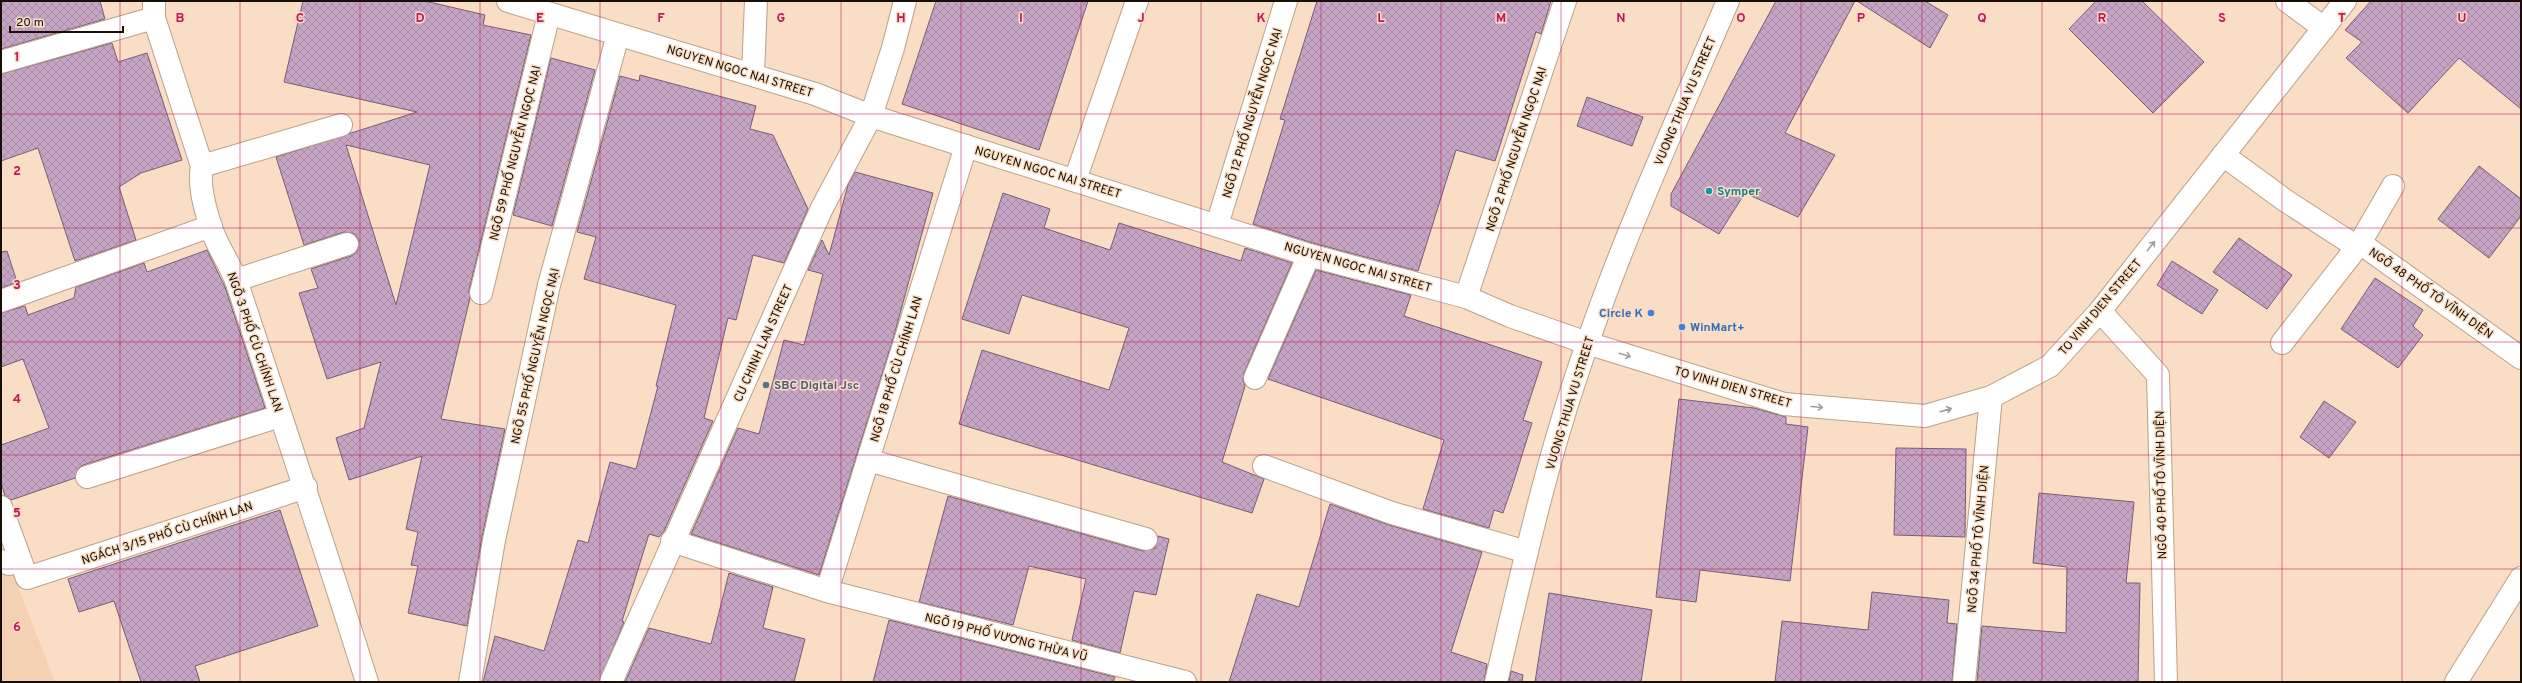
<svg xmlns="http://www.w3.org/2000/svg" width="2522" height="683" font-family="Overpass,sans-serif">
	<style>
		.built { fill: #f3d1b2 }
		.building { fill: url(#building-cross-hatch); stroke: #765e74; fill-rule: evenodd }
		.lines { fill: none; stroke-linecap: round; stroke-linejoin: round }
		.minor-casing { stroke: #bba189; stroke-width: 24 }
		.minor { stroke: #fff; stroke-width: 22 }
		.oneway { stroke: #a29f9b }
		.grid { fill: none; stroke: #c2185b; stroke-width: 1; stroke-opacity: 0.55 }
		.culture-dot { fill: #0f9aa8; stroke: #f9ddc4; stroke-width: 1.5 }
		.shop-dot { fill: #3f7fe0; stroke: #f9ddc4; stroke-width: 1.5 }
		.service-dot { fill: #5c6f8a; stroke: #f9ddc4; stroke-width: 1.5 }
		.labels { text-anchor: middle; stroke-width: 3; stroke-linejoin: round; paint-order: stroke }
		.street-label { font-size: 12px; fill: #170e06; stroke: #f9ddc4 }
		.culture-label { font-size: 12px; font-weight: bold; fill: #0d838f; stroke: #f9ddc4; text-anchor: start }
		.shop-label { font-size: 12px; font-weight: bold; fill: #366cbe; stroke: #f9ddc4; text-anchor: end }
		.service-label { font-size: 12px; font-weight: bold; fill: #4e5e75; stroke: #f9ddc4; text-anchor: start }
		.grid-label { font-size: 13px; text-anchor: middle; font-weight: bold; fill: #c2185b; stroke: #f9ddc4; stroke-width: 3; stroke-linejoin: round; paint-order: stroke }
	</style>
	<defs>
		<pattern id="building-cross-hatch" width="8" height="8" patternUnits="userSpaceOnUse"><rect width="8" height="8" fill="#c6a4c4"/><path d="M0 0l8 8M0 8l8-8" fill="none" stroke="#a98ca7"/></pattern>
	</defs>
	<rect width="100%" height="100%" fill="#f9ddc4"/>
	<path class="built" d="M1,545L9,564L55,682H1Z"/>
	<g class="building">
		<path d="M1,1H100L105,19L1,49Z"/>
		<path d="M303,1H425L485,15L483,25L531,35L469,290L470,298L441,419L505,429L482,537L467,626L408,613L418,566L411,565L418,532L406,529L422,456L349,480L336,438L364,428L381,362L327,379L299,293L318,288L311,269L351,256L357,252L359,241L355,234L344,232L304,245L276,157L417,112L284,82ZM346,145L430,165L396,305Z"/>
		<path d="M936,1H1088L1039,150L902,104Z"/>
		<path d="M1317,1H1551L1541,34L1536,32L1495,161L1456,150L1418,271L1313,243L1253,224L1285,120L1280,119Z"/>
		<path d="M1776,1H1855L1785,133L1835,155L1798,217L1745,193L1719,234L1671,206V194Z"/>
		<path d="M1857,1H1925L1948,15L1930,48Z"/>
		<path d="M2096,1H2142L2204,62L2153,113L2069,29Z"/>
		<path d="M2371,1H2521V109L2459,58L2408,113L2346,58L2362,42L2345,30Z"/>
		<path d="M112,43L118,62L147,53L182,160L141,173L119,187L136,240L75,261L38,148L1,161V74Z"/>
		<path d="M551,58L595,70L552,226L513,215Z"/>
		<path d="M640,75L756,106L750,129L773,135L808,209L784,263L753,255L736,320L728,318L704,418L713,421L664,531L659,537L649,534L622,621L624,622L599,682H483L495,636L544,651L578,540L588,543L610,462L636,469L658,386H656L676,305L584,279L596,237L577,232L620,76L639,81Z"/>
		<path d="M1587,97L1643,117L1632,146L1577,126Z"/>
		<path d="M2479,166L2521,199V216L2489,258L2438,219Z"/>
		<path d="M855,172L933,193L893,339L819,575L691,534L738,428L759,434L784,340L804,345L823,274L808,270L822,240L829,255L848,185Z"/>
		<path d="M1003,193L1050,209L1044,228L1110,250L1119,223L1241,261L1245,248L1292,263L1244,373L1243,380L1245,386L1222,462L1264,479L1252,513L959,424L982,350L1109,390L1129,328L1022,295L1009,334L962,319Z"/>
		<path d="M2239,238L2292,275L2267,309L2213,272Z"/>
		<path d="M207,250L225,287L265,408L83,465L78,469L75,478L11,500L5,496L1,483V445L49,428L23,359L1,367V313L25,306L28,315L74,298L76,287L144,263L147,272Z"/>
		<path d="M7,251L17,282L1,288V252Z"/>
		<path d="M2172,261L2218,290L2202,314L2157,285Z"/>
		<path d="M1316,270L1411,295L1404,316L1542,362L1523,420L1532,423L1512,487L1503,513L1494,510L1489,528L1423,509L1444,440L1268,379Z"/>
		<path d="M2375,278L2423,310L2413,326L2423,335L2398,368L2341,329Z"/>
		<path d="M1679,399L1754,408L1786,417V424L1808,427L1790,581L1700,570L1696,602L1656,597Z"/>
		<path d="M2324,401L2356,422L2329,458L2300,437Z"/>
		<path d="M1896,448L1966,449L1965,537L1894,535Z"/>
		<path d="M2039,493L2134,502L2126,583H2140L2138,682H1977L1982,626L2066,633L2067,567L2033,563Z"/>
		<path d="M948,496L1143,551L1155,548L1158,536L1169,539L1156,595L1134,591L1120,653L1072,640L1086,579L1029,566L1013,625L919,602Z"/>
		<path d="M1330,504L1389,525L1482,552L1451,652L1487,664L1484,682H1229L1257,594L1299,607Z"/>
		<path d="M280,510L318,626L195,666L200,682H141L114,601L79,612L68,579Z"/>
		<path d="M729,573L773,587L763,628L805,639L794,682H625L649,628L711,644Z"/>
		<path d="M1872,592L1949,600L1947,623L1957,624L1952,682H1775L1782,621L1868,630Z"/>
		<path d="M1549,593L1652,610L1641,682H1535Z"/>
		<path d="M889,620L1115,677L1113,682H873Z"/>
		<path d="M1511,671L1523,675L1522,682H1509Z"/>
	</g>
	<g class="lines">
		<defs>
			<g id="minor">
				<path d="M154,1V18L202,166C198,185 205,207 210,225C216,245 230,263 237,283C281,416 325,548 367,682"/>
				<path d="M508,1L815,94L871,116L1309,255L1466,297L1510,316L1587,343L1784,404L1925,416L1991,397L2050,366L2100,311L2345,1"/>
				<path d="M2287,1L2324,28"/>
				<path d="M1,62L154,18"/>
				<path d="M753,74L756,1"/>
				<path d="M2223,155L2286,201L2357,247L2360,243L2521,358"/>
				<path d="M202,166L341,125"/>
				<path d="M1075,180L1137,1"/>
				<path d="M1217,225L1286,1"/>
				<path d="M2360,243L2393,186"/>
				<path d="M236,280L347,244"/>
				<path d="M481,293L549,14"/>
				<path d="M1466,297L1565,1"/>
				<path d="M1,301L211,226"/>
				<path d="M2100,311L2158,375L2166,682"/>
				<path d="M2282,343L2357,247"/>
				<path d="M1255,378L1309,255"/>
				<path d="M868,460L1146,539"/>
				<path d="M1264,466L1392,513L1527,552"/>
				<path d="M87,477L280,416"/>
				<path d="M1,507L27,578L306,487"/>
				<path d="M672,541L827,591L1185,682"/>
				<path d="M1,561L9,564"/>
				<path d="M827,591L966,146"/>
				<path d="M470,682L494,540L549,285L618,35"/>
				<path d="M611,682L822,208L871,116L893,48L905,1"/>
				<path d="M1496,682C1520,581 1543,475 1576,377C1618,248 1675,125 1728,1"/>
				<path d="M1964,682L1991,397"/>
				<path d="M2456,682L2521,578"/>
			</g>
		</defs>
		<use href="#minor" class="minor-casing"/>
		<use href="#minor" class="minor"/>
	</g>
	<defs><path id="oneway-shaft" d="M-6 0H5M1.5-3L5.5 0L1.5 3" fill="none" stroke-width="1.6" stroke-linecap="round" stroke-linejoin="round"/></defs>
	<g class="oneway">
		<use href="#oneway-shaft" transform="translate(2151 246) rotate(-52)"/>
		<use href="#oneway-shaft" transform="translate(1625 355) rotate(17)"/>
		<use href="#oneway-shaft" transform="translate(1817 407) rotate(5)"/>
		<use href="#oneway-shaft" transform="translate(1946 410) rotate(-16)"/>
	</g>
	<path class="grid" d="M120,1V682M240,1V682M360,1V682M480,1V682M600,1V682M721,1V682M841,1V682M961,1V682M1081,1V682M1201,1V682M1321,1V682M1441,1V682M1561,1V682M1681,1V682M1801,1V682M1922,1V682M2042,1V682M2162,1V682M2282,1V682M2402,1V682M1,114H2521M1,228H2521M1,342H2521M1,455H2521M1,569H2521"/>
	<circle class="culture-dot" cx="1709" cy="191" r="4"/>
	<g class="shop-dot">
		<circle cx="1651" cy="313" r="4"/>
		<circle cx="1682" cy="327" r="4"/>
	</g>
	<circle class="service-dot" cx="766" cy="385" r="4"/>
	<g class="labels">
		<g class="street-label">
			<text transform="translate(740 71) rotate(17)" y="4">NGUYEN NGOC NAI STREET</text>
			<text transform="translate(1685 101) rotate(-67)" y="4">VUONG THUA VU STREET</text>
			<text transform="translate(1252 113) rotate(-73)" y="4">NGÕ 12 PHỐ NGUYỄN NGỌC NẠI</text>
			<text transform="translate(1516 149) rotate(-72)" y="4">NGÕ 2 PHỐ NGUYỄN NGỌC NẠI</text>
			<text transform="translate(515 153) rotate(-76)" y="4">NGÕ 59 PHỐ NGUYỄN NGỌC NẠI</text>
			<text transform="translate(1048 172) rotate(17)" y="4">NGUYEN NGOC NAI STREET</text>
			<text transform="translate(1358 267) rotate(16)" y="4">NGUYEN NGOC NAI STREET</text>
			<text transform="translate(2431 293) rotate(35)" y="4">NGÕ 48 PHỐ TÔ VĨNH DIỆN</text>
			<text transform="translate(2100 307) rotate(-50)" y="4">TO VINH DIEN STREET</text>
			<text transform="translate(255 342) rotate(71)" y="4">NGÕ 3 PHỐ CÙ CHÍNH LAN</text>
			<text transform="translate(763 343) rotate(-66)" y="4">CU CHINH LAN STREET</text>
			<text transform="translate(535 356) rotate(-77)" y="4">NGÕ 55 PHỐ NGUYỄN NGỌC NẠI</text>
			<text transform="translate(896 369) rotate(-73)" y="4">NGÕ 18 PHỐ CÙ CHÍNH LAN</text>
			<text transform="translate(1733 387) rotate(16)" y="4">TO VINH DIEN STREET</text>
			<text transform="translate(1570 403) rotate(-73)" y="4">VUONG THUA VU STREET</text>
			<text transform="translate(2161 485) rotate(-91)" y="4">NGÕ 40 PHỐ TÔ VĨNH DIỆN</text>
			<text transform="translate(167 533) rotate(-18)" y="4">NGÁCH 3/15 PHỐ CÙ CHÍNH LAN</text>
			<text transform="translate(1978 539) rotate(-85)" y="4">NGÕ 34 PHỐ TÔ VĨNH DIỆN</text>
			<text transform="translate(1006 637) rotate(14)" y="4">NGÕ 19 PHỐ VƯƠNG THỪA VŨ</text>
		</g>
		<g class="culture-label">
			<text x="1717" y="195">Symper</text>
		</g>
		<g class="shop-label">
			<text x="1643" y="317">Circle K</text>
			<text x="1690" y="331" text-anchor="start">WinMart+</text>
		</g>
		<g class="service-label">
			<text x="774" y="389">SBC Digital Jsc</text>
		</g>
	</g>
	<g class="grid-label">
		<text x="180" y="22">B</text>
		<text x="300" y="22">C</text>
		<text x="420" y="22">D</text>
		<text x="540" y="22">E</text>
		<text x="661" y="22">F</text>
		<text x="781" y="22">G</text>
		<text x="901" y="22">H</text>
		<text x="1021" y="22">I</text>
		<text x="1141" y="22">J</text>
		<text x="1261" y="22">K</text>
		<text x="1381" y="22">L</text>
		<text x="1501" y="22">M</text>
		<text x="1621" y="22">N</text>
		<text x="1741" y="22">O</text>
		<text x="1861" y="22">P</text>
		<text x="1982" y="22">Q</text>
		<text x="2102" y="22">R</text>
		<text x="2222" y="22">S</text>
		<text x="2342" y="22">T</text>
		<text x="2462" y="22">U</text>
		<text x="17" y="61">1</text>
		<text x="17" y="175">2</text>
		<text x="17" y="289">3</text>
		<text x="17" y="403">4</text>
		<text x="17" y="517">5</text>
		<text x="17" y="631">6</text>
	</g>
	<rect width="2522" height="683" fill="none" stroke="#170e06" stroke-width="4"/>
	<path d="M10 26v6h113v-6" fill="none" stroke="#170e06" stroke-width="2"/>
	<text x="16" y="26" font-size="12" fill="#170e06" stroke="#f9ddc4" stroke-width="3" paint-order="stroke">20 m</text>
</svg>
